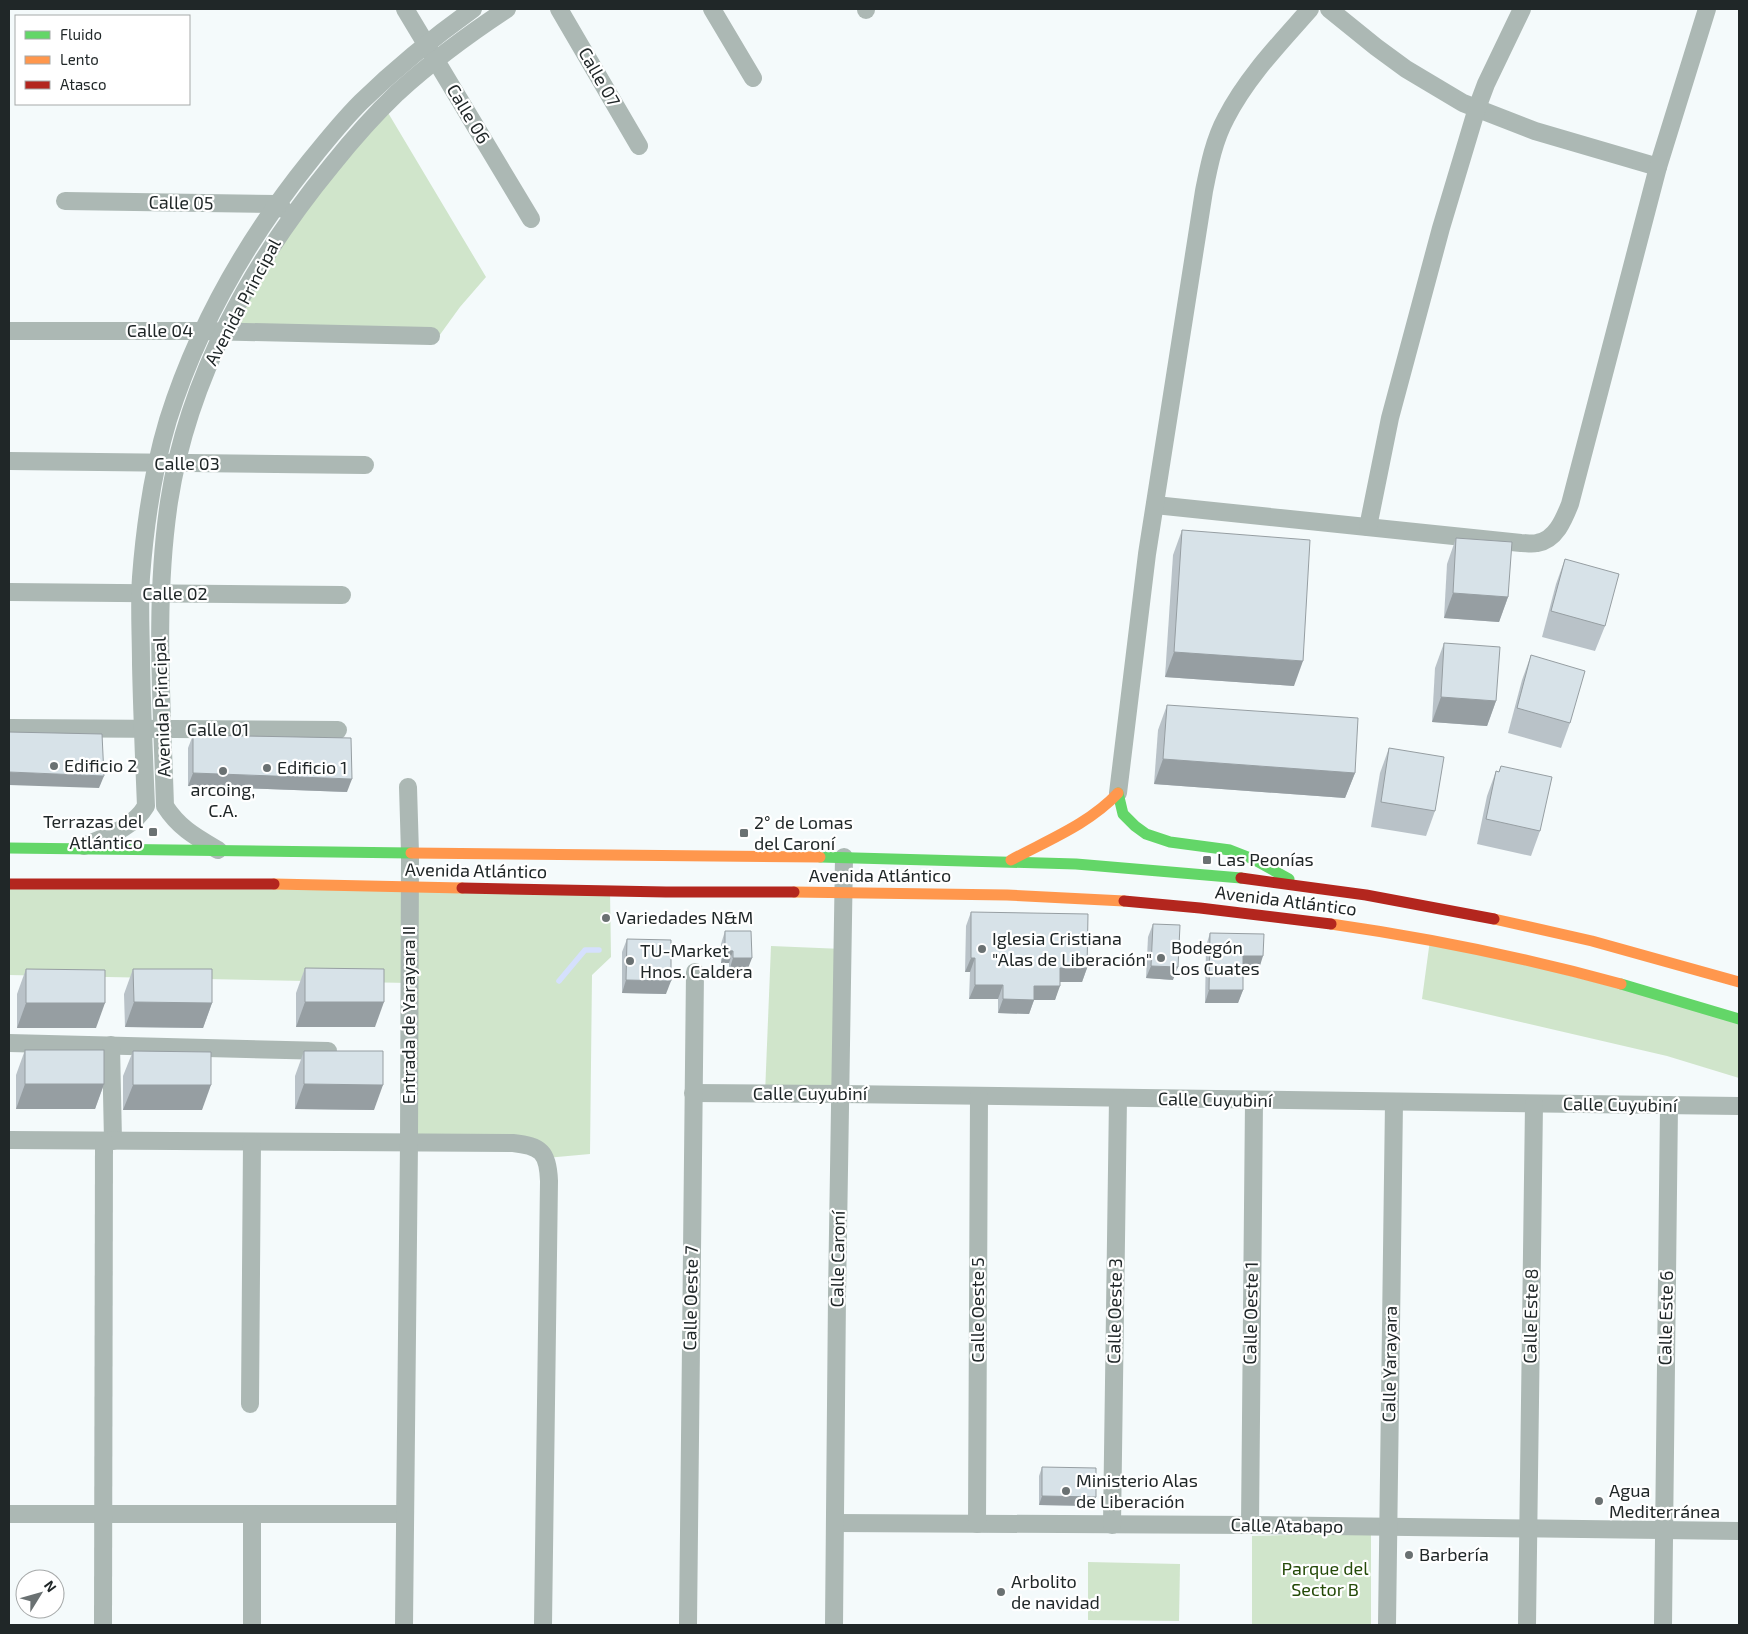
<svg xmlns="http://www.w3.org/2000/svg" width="1748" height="1634" font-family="'Exo 2',sans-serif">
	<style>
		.green { fill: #d0e5cb }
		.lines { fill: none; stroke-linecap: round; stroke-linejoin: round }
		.stream { stroke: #d5e0fd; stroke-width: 5.5 }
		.street { stroke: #acb8b4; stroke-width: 18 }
		.fast { stroke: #63d668; stroke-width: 11 }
		.slow { stroke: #ff974d; stroke-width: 11 }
		.jam { stroke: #b3261e; stroke-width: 11 }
		.wall { fill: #b9c2c8 }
		.shaded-wall { fill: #969ea2 }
		.building { fill: #d7e2e8; stroke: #969ea2 }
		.poi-dot { fill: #6a7172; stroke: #fff; stroke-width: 2 }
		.labels { text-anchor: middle; stroke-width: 4.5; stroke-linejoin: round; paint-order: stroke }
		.street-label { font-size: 18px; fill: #202728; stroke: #fff }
		.poi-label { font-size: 18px; fill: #202728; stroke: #fff; text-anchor: start }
		.park-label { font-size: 18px; fill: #244a08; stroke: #fff }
	</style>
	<rect width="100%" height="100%" fill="#f4fafb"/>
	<g class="green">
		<path d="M384,106L486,277L460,307L439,336L224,332L238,304Z"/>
		<path d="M9,884L610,891L611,957L592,975L590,1154L546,1158L542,1152L409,1142V983L9,975Z"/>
		<path d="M1430,940L1739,1019V1078L1667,1056L1422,999Z"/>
		<path d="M771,946L843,949L841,1094H765Z"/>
		<path d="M1371,1533V1625H1252V1536Z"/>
		<path d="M1088,1562L1180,1564L1179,1621L1088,1620Z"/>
	</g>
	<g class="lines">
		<path class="stream" d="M559,981L585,950H599"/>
		<g class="street">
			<path d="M405,9L531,219"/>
			<path d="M559,9L639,146"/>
			<path d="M712,9L753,78"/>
			<path d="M866,9V10"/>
			<path d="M1329,9L1376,47L1406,69L1463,103L1535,131L1658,167"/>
			<path d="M65,201L277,204L283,209"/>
			<path d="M9,331H203L431,336"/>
			<path d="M9,461L365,465"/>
			<path d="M1155,505L1521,543C1526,543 1532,544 1537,543C1556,540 1564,519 1570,504L1658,167L1707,9"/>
			<path d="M1368,527L1390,418L1441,228L1477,108L1486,84L1522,9"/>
			<path d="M9,592L342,595"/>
			<path d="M9,728L338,730"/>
			<path d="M1118,793L1147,554L1204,191C1209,166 1214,140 1226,118C1247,77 1280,43 1310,9"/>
			<path d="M84,846C107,836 133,828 146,806C144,759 142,711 141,664C141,635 139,606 141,577C145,525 153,470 168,420C198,325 248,238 310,161C326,141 343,120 361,102C396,68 434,37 473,9"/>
			<path d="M218,850C196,837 179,828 165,806C162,705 154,603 169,502C188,377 253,261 332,165C352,140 374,115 397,93C431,62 469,34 507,9"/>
			<path d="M9,1043L328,1051"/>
			<path d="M111,1045L113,1141"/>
			<path d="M693,1093L841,1094L1739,1106"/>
			<path d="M9,1140L513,1143C541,1146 548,1152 549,1181L543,1625"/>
			<path d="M250,1404L252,1142"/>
			<path d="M9,1514H405"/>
			<path d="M836,1523L1250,1525L1739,1531"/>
			<path d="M977,1524L979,1096"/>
			<path d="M1112,1525L1118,1098"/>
			<path d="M1250,1525L1254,1101"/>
			<path d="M103,1625L104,1141"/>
			<path d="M252,1625V1514"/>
			<path d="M404,1625L409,1142L410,853L408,787"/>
			<path d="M688,1625L695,972"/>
			<path d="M834,1625L837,1295L844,857"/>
			<path d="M1387,1625L1394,1102"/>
			<path d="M1527,1625L1534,1104"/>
			<path d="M1663,1625L1669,1105"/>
		</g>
		<g class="fast">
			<path d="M1118,793L1123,814L1135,826L1146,834L1170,842L1230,850L1253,859L1289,879"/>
			<path d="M9,848L411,853"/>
			<path d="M820,857L1076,864L1241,878"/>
			<path d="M1621,984L1739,1019"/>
		</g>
		<g class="slow">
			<path d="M411,853L820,857"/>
			<path d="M1011,860C1048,840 1089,824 1118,793"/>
			<path d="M274,884L462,888"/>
			<path d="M794,892L1007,895L1124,901"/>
			<path d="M1494,919L1592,941L1739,982"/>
			<path d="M1331,924C1429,938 1526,958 1621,984"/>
		</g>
		<g class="jam">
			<path d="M1241,878L1366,895L1494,919"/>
			<path d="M9,884H274"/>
			<path d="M462,888L666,892H794"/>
			<path d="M1124,901L1200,908L1331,924"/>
		</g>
	</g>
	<g class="wall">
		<path d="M1182,530L1294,686L1165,677L1173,555Z"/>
		<path d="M1456,538L1508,597L1499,622L1444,618L1447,564Z"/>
		<path d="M1565,559L1605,626L1595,651L1542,637L1556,584Z"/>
		<path d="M1444,643L1496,701L1487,726L1432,722L1435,668Z"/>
		<path d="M1531,655L1570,723L1561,748L1508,733L1522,680Z"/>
		<path d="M1167,705L1355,773L1345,798L1154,784L1158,730Z"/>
		<path d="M193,735L347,792L188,786V748Z"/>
		<path d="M1389,748L1435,811L1426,836L1371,827L1380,773Z"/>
		<path d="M1501,766L1540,831L1531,856L1477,844L1487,796L1496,771L1499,772Z"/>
		<path d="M971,912L1087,968L1082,982H1060L1055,1000H1034L1029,1014L998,1013V999H969L970,972H965L966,926Z"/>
		<path d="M1153,924L1173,980L1146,978L1148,937Z"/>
		<path d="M725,931L747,971H729V963H721V944Z"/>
		<path d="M1210,933L1259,969H1243V990L1238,1003H1205L1206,946Z"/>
		<path d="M627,939L666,994L622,993V952Z"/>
		<path d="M305,968L375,1027H296V993Z"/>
		<path d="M26,969L96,1028H17V994Z"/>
		<path d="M133,969L212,1003L203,1028L125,1027L124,994Z"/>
		<path d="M25,1050L104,1084L95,1109H16V1075Z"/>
		<path d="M133,1051L202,1110H123V1076Z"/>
		<path d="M304,1051L374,1110L295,1109V1076Z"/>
		<path d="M1042,1467L1092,1506L1039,1505V1476Z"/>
	</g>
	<g class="shaded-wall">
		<path d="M1453,593L1508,597L1499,622L1444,618Z"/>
		<path d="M1174,652L1303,661L1294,686L1165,677Z"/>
		<path d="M1441,697L1496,701L1487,726L1432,722Z"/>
		<path d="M1163,759L1355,773L1345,798L1154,784Z"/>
		<path d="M9,772L104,776L99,788L9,785Z"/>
		<path d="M193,773L352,779L347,792L188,786Z"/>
		<path d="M725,950L733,951L729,963H721Z"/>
		<path d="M1243,956H1263L1259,969L1238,968Z"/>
		<path d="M733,958H752L747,971H729Z"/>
		<path d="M971,958H975L970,972H965Z"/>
		<path d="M1151,966L1178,967L1173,980L1146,978Z"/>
		<path d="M1060,968H1087L1082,982H1055Z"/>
		<path d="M626,980L671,981L666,994L622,993Z"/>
		<path d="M975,985H1003L998,999H969Z"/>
		<path d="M1034,986H1060L1055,1000H1032H1034L1029,1014L998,1013L1003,999Z"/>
		<path d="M1209,990H1243L1238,1003H1205Z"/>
		<path d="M134,1002L212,1003L203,1028L125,1027Z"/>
		<path d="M305,1002H384L375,1027H296Z"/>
		<path d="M26,1003H105L96,1028H17Z"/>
		<path d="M25,1084H104L95,1109H16Z"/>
		<path d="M304,1084L383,1085L374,1110L295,1109Z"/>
		<path d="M133,1085H211L202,1110H123Z"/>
		<path d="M1042,1496L1096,1497L1092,1506L1039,1505Z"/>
	</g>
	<g class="building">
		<path d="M1182,530L1310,540L1303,661L1174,652Z"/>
		<path d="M1456,538L1512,542L1508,597L1453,593Z"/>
		<path d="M1565,559L1619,574L1605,626L1551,611Z"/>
		<path d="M1444,643L1500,647L1496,701L1441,697Z"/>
		<path d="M1531,655L1585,671L1570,723L1517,708Z"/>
		<path d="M1167,705L1358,718L1355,773L1163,759Z"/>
		<path d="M9,732L102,734L104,776L9,772Z"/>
		<path d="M193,735L351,738L352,779L193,773Z"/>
		<path d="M1389,748L1444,757L1435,811L1381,802Z"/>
		<path d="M1501,766L1552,777L1540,831L1486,819L1496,771L1499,772Z"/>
		<path d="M971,912L1088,914L1087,968H1060V986H1034V1000L1003,999V985H975V958H971Z"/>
		<path d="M1153,924L1180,925L1178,967L1151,966Z"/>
		<path d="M725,931H751L752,958H733V951L725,950Z"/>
		<path d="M1210,933L1264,934L1263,956H1243V990H1209Z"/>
		<path d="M627,939L671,940V981L626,980Z"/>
		<path d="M305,968L384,969V1002H305Z"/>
		<path d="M26,969L105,970V1003H26Z"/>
		<path d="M133,969H212V1003L134,1002Z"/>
		<rect x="25" y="1050" width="79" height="34"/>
		<path d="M133,1051L211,1052V1085H133Z"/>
		<path d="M304,1051H383V1085L304,1084Z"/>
		<path d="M1042,1467L1096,1468V1497L1042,1496Z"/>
	</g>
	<g class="poi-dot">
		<circle cx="54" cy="766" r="5"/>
		<circle cx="267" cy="768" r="5"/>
		<circle cx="223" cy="771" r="5"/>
		<rect x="148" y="827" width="10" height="10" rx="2.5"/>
		<rect x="739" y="828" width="10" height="10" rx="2.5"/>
		<rect x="1202" y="855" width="10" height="10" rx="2.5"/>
		<circle cx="606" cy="918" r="5"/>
		<circle cx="982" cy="949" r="5"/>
		<circle cx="1161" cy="958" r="5"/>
		<circle cx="630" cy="961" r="5"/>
		<circle cx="1066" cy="1491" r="5"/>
		<circle cx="1599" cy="1501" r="5"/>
		<circle cx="1409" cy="1555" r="5"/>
		<circle cx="1001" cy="1592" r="5"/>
	</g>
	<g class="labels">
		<g class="street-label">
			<text transform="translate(599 77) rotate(60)" y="6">Calle 07</text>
			<text transform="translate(468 114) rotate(59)" y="6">Calle 06</text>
			<text transform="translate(181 203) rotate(1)" y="6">Calle 05</text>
			<text transform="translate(243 302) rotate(-62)" y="6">Avenida Principal</text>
			<text x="160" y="337">Calle 04</text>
			<text x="187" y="470">Calle 03</text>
			<text x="175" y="600">Calle 02</text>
			<text transform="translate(162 707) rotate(-92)" y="6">Avenida Principal</text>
			<text x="218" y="736">Calle 01</text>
			<text transform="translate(476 871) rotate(1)" y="6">Avenida Atlántico</text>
			<text x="880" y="882">Avenida Atlántico</text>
			<text transform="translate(1286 901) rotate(7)" y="6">Avenida Atlántico</text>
			<text transform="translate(409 1015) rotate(-90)" y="6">Entrada de Yarayara II</text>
			<text x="810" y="1100">Calle Cuyubiní</text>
			<text transform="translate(1215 1100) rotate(1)" y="6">Calle Cuyubiní</text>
			<text transform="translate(1620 1105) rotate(1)" y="6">Calle Cuyubiní</text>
			<text transform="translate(838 1259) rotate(-89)" y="6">Calle Caroní</text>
			<text transform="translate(691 1298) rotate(-89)" y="6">Calle Oeste 7</text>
			<text transform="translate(978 1310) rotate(-90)" y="6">Calle Oeste 5</text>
			<text transform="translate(1115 1311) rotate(-89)" y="6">Calle Oeste 3</text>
			<text transform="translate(1251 1313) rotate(-89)" y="6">Calle Oeste 1</text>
			<text transform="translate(1531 1316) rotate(-89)" y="6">Calle Este 8</text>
			<text transform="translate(1666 1318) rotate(-89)" y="6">Calle Este 6</text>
			<text transform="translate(1390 1364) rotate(-89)" y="6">Calle Yarayara</text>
			<text transform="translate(1287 1526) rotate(1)" y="6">Calle Atabapo</text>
		</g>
		<g class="poi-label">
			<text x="64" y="772">Edificio 2</text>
			<text x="277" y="774">Edificio 1</text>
			<text x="223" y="796" text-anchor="middle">arcoing,<tspan x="223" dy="21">C.A.</tspan></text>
			<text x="143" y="828" text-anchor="end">Terrazas del<tspan x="143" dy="21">Atlántico</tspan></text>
			<text x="754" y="829">2° de Lomas<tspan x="754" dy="21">del Caroní</tspan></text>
			<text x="1217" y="866">Las Peonías</text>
			<text x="616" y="924">Variedades N&amp;M</text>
			<text x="992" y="945">Iglesia Cristiana<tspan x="992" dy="21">"Alas de Liberación"</tspan></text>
			<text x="1171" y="954">Bodegón<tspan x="1171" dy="21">Los Cuates</tspan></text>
			<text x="640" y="957">TU-Market<tspan x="640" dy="21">Hnos. Caldera</tspan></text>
			<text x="1076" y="1487">Ministerio Alas<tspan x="1076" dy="21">de Liberación</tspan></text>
			<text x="1609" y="1497">Agua<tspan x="1609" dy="21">Mediterránea</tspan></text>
			<text x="1419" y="1561">Barbería</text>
			<text x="1011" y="1588">Arbolito<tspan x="1011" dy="21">de navidad</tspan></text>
		</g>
		<g class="park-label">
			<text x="1325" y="1575">Parque del<tspan x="1325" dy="21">Sector B</tspan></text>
		</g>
	</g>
	<rect width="1748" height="1634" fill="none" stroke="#202728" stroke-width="20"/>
	<rect x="15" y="15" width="175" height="90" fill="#ffffff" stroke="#a6a9a9"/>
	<rect x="25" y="31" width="25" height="8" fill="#63d668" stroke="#a6a9a9"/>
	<text x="60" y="40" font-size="15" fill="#202728">Fluido</text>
	<rect x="25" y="56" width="25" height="8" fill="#ff974d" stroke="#a6a9a9"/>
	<text x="60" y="65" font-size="15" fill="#202728">Lento</text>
	<rect x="25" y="81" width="25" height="8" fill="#b3261e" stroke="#a6a9a9"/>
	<text x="60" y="90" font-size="15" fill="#202728">Atasco</text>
	<g transform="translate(40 1594) rotate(53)"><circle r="24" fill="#ffffff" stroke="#a6a9a9"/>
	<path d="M0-4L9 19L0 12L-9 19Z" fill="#6a7172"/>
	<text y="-8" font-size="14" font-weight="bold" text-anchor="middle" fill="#202728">N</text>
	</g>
</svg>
